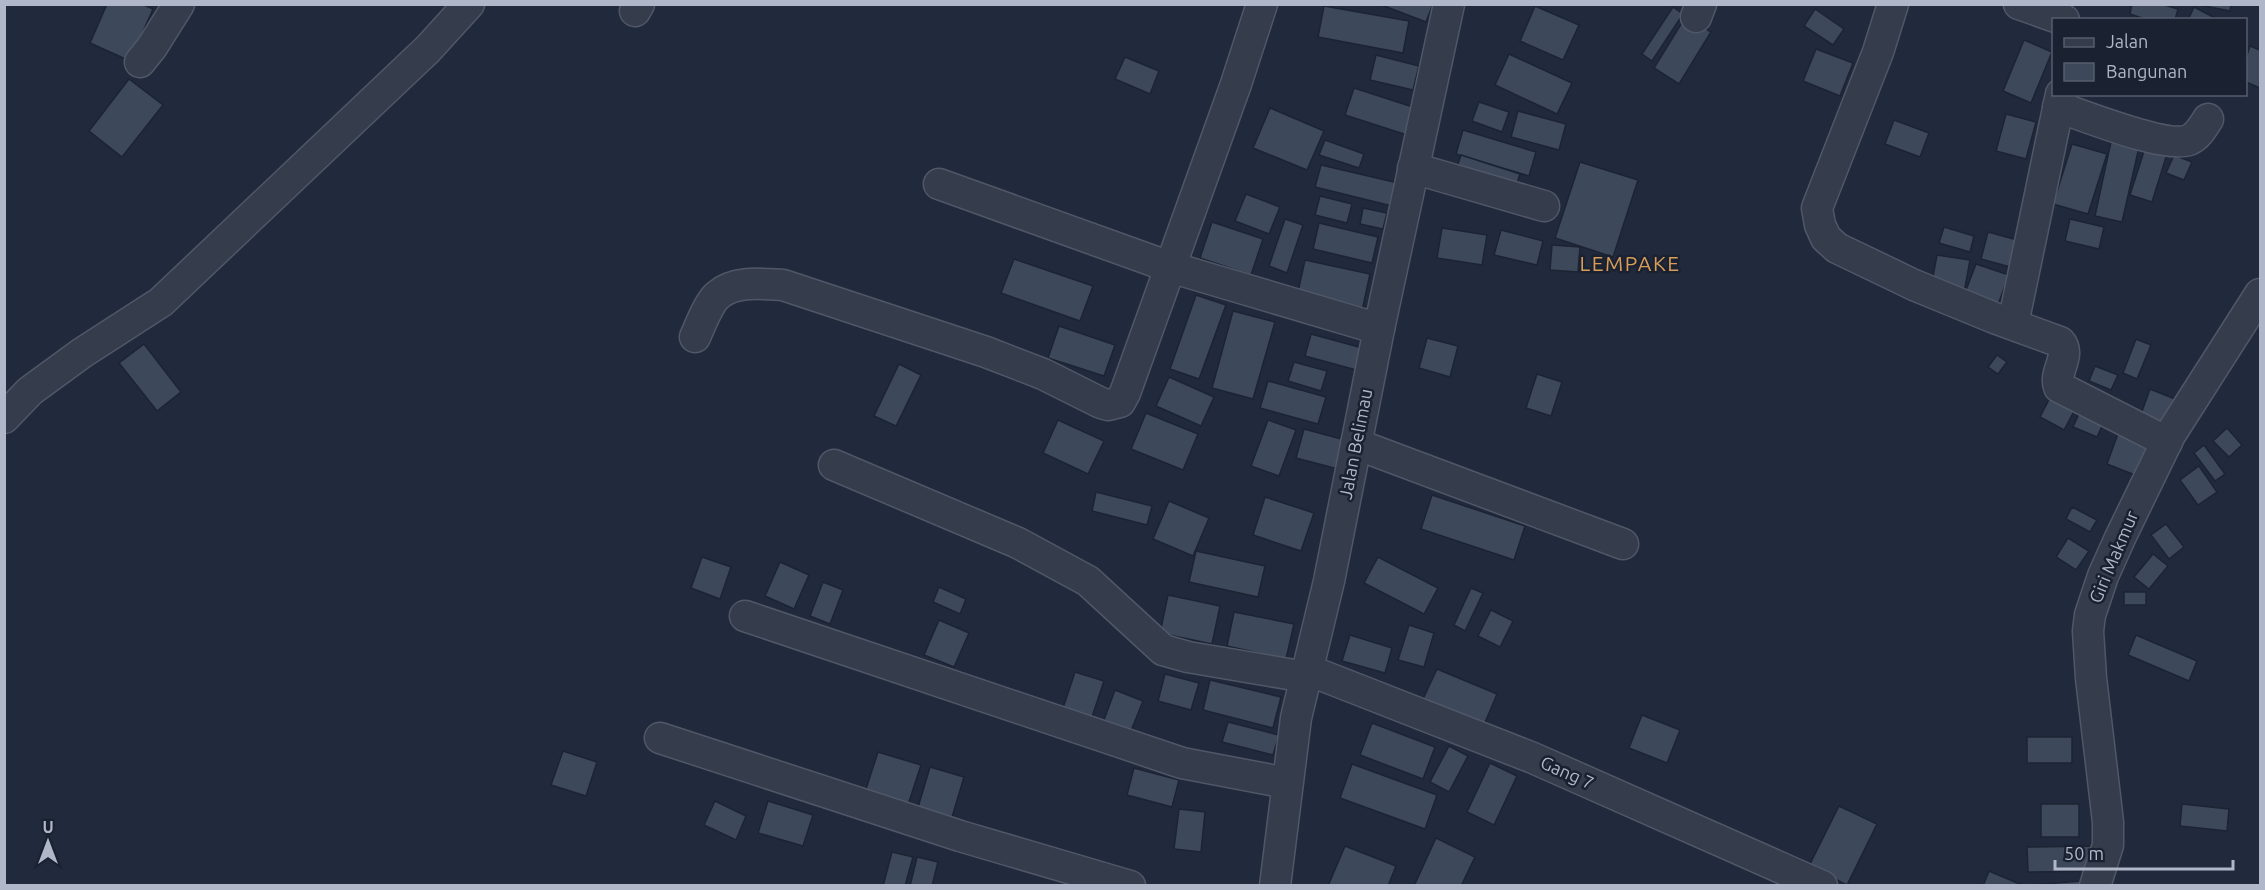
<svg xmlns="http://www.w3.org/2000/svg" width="2265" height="890" font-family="Ubuntu,sans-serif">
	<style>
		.building { fill: #3d485b; stroke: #1c2433; stroke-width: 1.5 }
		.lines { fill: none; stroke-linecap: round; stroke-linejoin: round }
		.minor-casing { stroke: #505767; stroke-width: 33 }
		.minor { stroke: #353c4c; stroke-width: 30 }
		.labels { text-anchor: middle; stroke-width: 5; stroke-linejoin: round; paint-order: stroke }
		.street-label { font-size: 18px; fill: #b0b7c8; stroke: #1a2231 }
		.quarter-label { font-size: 21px; letter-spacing: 1.5px; fill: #da9d59; stroke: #1a2231 }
	</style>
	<rect width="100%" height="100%" fill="#212a3c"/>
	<g class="building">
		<path d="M107,4H142L153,9L130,61L90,43Z"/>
		<path d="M1379,4H1433L1426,22Z"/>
		<path d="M2132,4H2161L2178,9L2175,20H2148L2130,14Z"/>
		<path d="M2195,4H2231L2230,11Z"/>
		<path d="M1324,6L1409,21L1403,53L1318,37Z"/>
		<path d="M1535,6L1579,25L1563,60L1520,41Z"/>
		<path d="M1673,7L1683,14L1652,61L1642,54Z"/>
		<path d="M2194,7L2219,20H2188Z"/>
		<path d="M1815,9L1844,29L1833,45L1804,26Z"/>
		<path d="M1686,16L1711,32L1679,84L1654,68Z"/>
		<path d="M2024,40L2052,52L2031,103L2003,91Z"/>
		<path d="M2250,46L2260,50V88L2246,82V58Z"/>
		<path d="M1816,49L1853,63L1840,96L1803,81Z"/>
		<path d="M1509,54L1572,83L1557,114L1495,85Z"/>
		<path d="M1376,55L1419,66L1413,90L1370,80Z"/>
		<path d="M1125,57L1159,71L1150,94L1115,79Z"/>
		<path d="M129,79L163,105L122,157L89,131Z"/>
		<path d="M1354,88L1416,108L1407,135L1345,115Z"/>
		<path d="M1479,102L1509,112L1502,132L1472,121Z"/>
		<path d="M1270,108L1324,131L1307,170L1253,148Z"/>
		<path d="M1518,111L1566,124L1559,150L1511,137Z"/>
		<path d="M2006,114L2036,122L2026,159L1996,151Z"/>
		<path d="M1894,120L1929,133L1920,157L1885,144Z"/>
		<path d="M1463,130L1536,152L1529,176L1456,154Z"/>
		<path d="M2112,137L2140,143L2122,222L2095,216Z"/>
		<path d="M1325,140L1364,154L1359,168L1319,155Z"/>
		<path d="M2072,144L2107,154L2088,214L2053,204Z"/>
		<path d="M2145,148L2167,154L2152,202L2130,195Z"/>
		<path d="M1461,155L1520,174L1514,192L1455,173Z"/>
		<path d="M2174,155L2192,162L2184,180L2166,173Z"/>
		<path d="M1580,162L1638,180L1613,257L1555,238Z"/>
		<path d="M1321,165L1398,183L1392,206L1315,187Z"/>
		<path d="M1246,194L1280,207L1269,234L1235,221Z"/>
		<path d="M1320,196L1352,204L1347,223L1315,215Z"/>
		<path d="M1363,208L1387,213L1383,229L1360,224Z"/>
		<path d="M1285,219L1303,225L1287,273L1269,266Z"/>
		<path d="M2070,219L2104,227L2099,249L2065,241Z"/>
		<path d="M1212,222L1263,239L1251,275L1200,258Z"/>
		<path d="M1319,223L1378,237L1372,263L1313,249Z"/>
		<path d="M1944,227L1974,236L1970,252L1939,243Z"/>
		<path d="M1442,228L1487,235L1482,265L1437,258Z"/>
		<path d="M1501,230L1543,241L1537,265L1494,255Z"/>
		<path d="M1988,232L2021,241L2014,268L1981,259Z"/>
		<path d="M1552,245L1580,247L1578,272L1550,270Z"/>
		<path d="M1937,255L1970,260L1964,293L1931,287Z"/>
		<path d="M1014,259L1093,286L1080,321L1001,293Z"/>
		<path d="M1305,260L1370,274L1362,311L1297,296Z"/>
		<path d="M1976,264L2009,275L1996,310L1963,298Z"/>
		<path d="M1196,295L1226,305L1199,379L1170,369Z"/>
		<path d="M1233,311L1275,322L1253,399L1212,388Z"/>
		<path d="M1059,326L1115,345L1104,376L1048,358Z"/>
		<path d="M1311,334L1366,349L1360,371L1305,356Z"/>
		<path d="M1427,338L1458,346L1450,377L1419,368Z"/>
		<path d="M2136,339L2151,345L2137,379L2123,373Z"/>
		<path d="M144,344L181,392L157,411L119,363Z"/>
		<path d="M1997,355L2007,362L1998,374L1988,367Z"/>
		<path d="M1294,362L1327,371L1321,391L1288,381Z"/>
		<path d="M899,364L921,375L896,426L874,416Z"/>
		<path d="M2095,366L2118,375L2111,390L2089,381Z"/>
		<path d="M1537,374L1562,382L1551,416L1526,408Z"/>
		<path d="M1169,377L1214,397L1201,426L1156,406Z"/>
		<path d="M1268,381L1326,397L1318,424L1260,408Z"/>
		<path d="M2150,389L2175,399L2165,423L2141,414Z"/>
		<path d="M2054,390L2079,402L2064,430L2040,417Z"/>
		<path d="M2083,405L2107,415L2097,437L2073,427Z"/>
		<path d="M1146,413L1198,434L1183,470L1131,449Z"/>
		<path d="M1058,420L1104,441L1088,474L1043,453Z"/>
		<path d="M1268,420L1296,430L1279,476L1251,466Z"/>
		<path d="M2120,428L2154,441L2140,477L2107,464Z"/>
		<path d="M2227,428L2242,445L2229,457L2213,441Z"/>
		<path d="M1304,429L1345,440L1338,469L1296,458Z"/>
		<path d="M2204,445L2225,474L2215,481L2194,453Z"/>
		<path d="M2199,466L2217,492L2198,505L2180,480Z"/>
		<path d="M1096,492L1152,506L1147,525L1092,511Z"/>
		<path d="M1432,495L1525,526L1514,560L1421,529Z"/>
		<path d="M1265,497L1314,513L1301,551L1253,535Z"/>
		<path d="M1169,501L1209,518L1193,556L1153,539Z"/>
		<path d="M2072,507L2097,520L2090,532L2066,519Z"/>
		<path d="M2166,524L2184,547L2169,559L2151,535Z"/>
		<path d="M2068,538L2089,551L2076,570L2056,557Z"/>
		<path d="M1196,551L1265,566L1258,597L1189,582Z"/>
		<path d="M2153,554L2168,566L2149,589L2134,577Z"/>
		<path d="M702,557L731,567L720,599L691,588Z"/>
		<path d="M1378,557L1438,588L1424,614L1364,583Z"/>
		<path d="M780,562L809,575L794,609L765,596Z"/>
		<path d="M823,582L843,590L830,624L810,616Z"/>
		<path d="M939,587L966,599L960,614L933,602Z"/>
		<path d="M1471,588L1483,593L1465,631L1454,625Z"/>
		<rect x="2124" y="592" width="22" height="13"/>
		<path d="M1168,595L1220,606L1212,644L1160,633Z"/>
		<path d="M1491,610L1513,621L1500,647L1478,636Z"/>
		<path d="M1234,612L1294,624L1286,659L1227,646Z"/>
		<path d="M939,620L969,633L954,667L924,655Z"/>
		<path d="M1409,625L1434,633L1424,667L1398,660Z"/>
		<path d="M1350,635L1392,648L1385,673L1342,661Z"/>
		<path d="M2136,635L2197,661L2189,681L2128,655Z"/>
		<path d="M1437,669L1497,694L1484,725L1423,699Z"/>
		<path d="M1075,672L1104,681L1092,717L1063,708Z"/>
		<path d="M1165,674L1199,683L1191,710L1158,701Z"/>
		<path d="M1210,680L1281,697L1273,728L1203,710Z"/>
		<path d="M1115,690L1143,701L1129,736L1102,725Z"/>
		<path d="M1642,715L1680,730L1667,763L1629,748Z"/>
		<path d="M1228,722L1279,735L1273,755L1222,742Z"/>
		<path d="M1372,723L1435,747L1423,779L1360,755Z"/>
		<rect x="2027" y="737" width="45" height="26"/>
		<path d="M1449,746L1468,756L1449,792L1430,782Z"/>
		<path d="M563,751L597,762L586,796L551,785Z"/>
		<path d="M878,752L921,765L907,808L864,795Z"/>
		<path d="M1490,763L1517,776L1494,825L1467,812Z"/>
		<path d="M1352,764L1437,795L1425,829L1340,798Z"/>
		<path d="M930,767L964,777L950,824L916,814Z"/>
		<path d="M1134,768L1179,780L1172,807L1127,795Z"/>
		<path d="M715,801L746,816L736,840L704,825Z"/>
		<path d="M768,801L813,815L803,846L758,833Z"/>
		<rect x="2041" y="804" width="38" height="33"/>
		<path d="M2182,804L2229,809L2227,831L2180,826Z"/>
		<path d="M1839,806L1877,824L1847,885L1809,866Z"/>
		<path d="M1179,809L1205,812L1201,852L1174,849Z"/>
		<path d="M1436,838L1475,857L1461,886H1414Z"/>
		<path d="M1345,846L1396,866L1388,886H1328Z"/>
		<path d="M2097,846V871L2028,872L2027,847Z"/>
		<path d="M892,852L913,857L905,886H883Z"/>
		<path d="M917,857L938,862L932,886H910Z"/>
		<path d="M1989,871L2022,885V886H1983Z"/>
		<path d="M2081,881L2082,886L2032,885Z"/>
	</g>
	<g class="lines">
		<defs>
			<g id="minor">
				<path d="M1893,4L1878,52L1817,208L1820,225L1826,238L1837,248L1914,285L1997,319L2060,342C2072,355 2053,373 2059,387L2167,442"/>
				<path d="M2019,4L2064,20"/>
				<path d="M635,11L639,4"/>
				<path d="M1696,17L1701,4"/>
				<path d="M140,62L152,47L179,4"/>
				<path d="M2058,107C2085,116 2166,149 2189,140C2198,136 2203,127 2208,119"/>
				<path d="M1413,168L1544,206"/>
				<path d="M939,184L1170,267L1379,329"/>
				<path d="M2013,324L2061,94"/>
				<path d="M695,337C700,326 709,302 718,295C735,280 763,284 783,285L986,352L1043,374L1101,403L1108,405L1120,402L1125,393L1236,84L1262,4"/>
				<path d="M4,418L30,391L82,353L161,302L428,49L469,4"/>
				<path d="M1356,444L1623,544"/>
				<path d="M834,465L1018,543L1088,581L1163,650L1188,657L1306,677"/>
				<path d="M745,616L1182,763L1287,783"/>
				<path d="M1308,670L1533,758L1822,886"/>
				<path d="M660,738L960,836L1130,886"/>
				<path d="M1275,886L1296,718L1329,581L1379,329L1449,4"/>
				<path d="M2095,886L2108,845V822L2091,678L2088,631L2090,615L2103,576L2120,538L2170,435L2260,294"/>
			</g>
		</defs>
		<use href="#minor" class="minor-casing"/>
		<use href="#minor" class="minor"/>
	</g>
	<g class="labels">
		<g class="street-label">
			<text transform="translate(1356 444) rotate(-79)" y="6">Jalan Belimau</text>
			<text transform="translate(2114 557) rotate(-67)" y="6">Giri Makmur</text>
			<text transform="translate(1567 773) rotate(24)" y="6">Gang 7</text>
		</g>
		<g class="quarter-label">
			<text x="1630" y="271">LEMPAKE</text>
		</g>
	</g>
	<rect width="2265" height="890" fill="none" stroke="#b0b7c8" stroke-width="12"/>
	<rect x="2052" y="18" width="195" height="78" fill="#1a2231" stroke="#565e6d" stroke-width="1.5"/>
	<rect x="2064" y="38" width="30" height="9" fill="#353c4c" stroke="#565e6d" stroke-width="1.5"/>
	<text x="2106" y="48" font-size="18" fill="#b0b7c8">Jalan</text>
	<rect x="2064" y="63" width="30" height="18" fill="#3d485b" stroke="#565e6d" stroke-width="1.5"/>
	<text x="2106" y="78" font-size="18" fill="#b0b7c8">Bangunan</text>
	<g transform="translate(48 842)" stroke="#1a2231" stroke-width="4.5" paint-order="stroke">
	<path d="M0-4.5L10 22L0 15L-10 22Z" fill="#b0b7c8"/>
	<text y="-9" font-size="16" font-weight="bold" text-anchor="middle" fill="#b0b7c8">U</text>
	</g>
	<path d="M2055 860v9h178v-9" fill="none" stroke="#b0b7c8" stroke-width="3"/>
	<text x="2064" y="860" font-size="18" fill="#b0b7c8" stroke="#1a2231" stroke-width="4.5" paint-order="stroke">50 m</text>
</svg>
